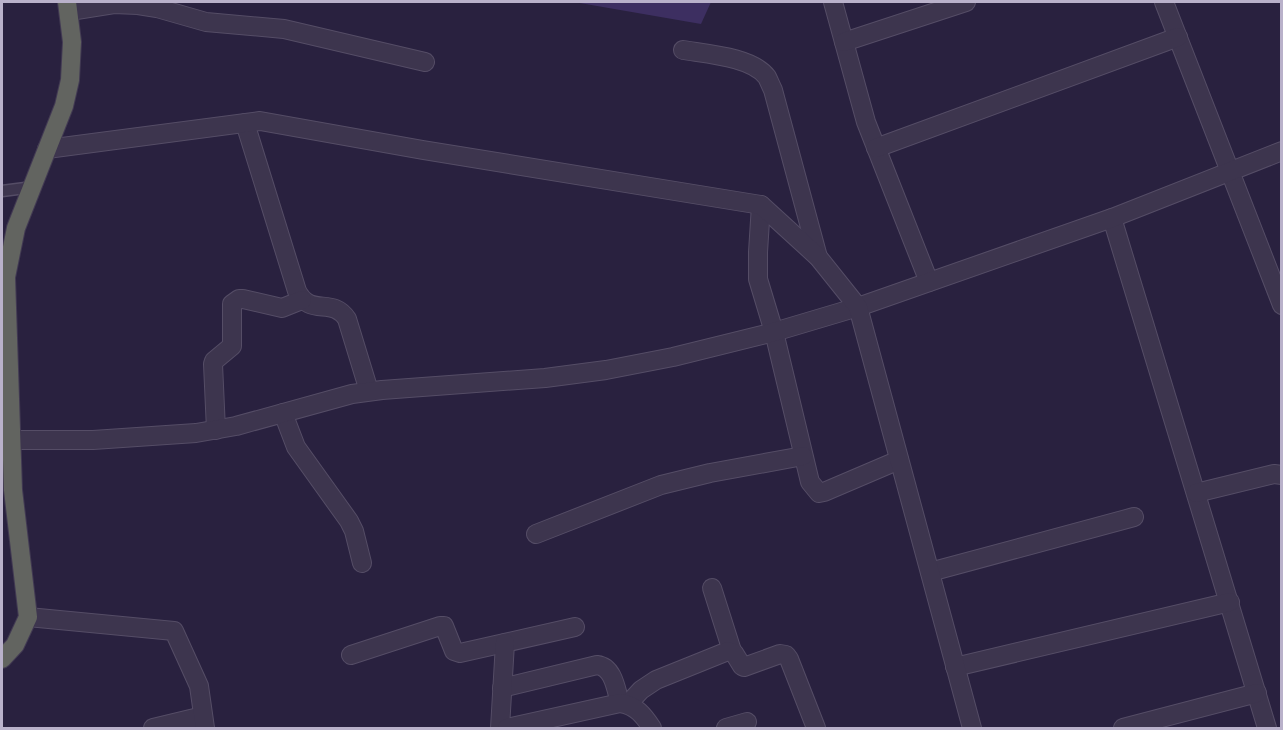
<svg xmlns="http://www.w3.org/2000/svg" width="1283" height="730" font-family="Inter,sans-serif">
	<style>
		.water { fill: #3d2f61 }
		.lines { fill: none; stroke-linecap: round; stroke-linejoin: round }
		.service-casing { stroke: #554d66; stroke-width: 13 }
		.minor-casing { stroke: #554d66; stroke-width: 20 }
		.tertiary-casing { stroke: #554d66; stroke-width: 20 }
		.trunk-casing { stroke: #423a53; stroke-width: 20 }
		.service { stroke: #3d354e; stroke-width: 10 }
		.minor { stroke: #3d354e; stroke-width: 18 }
		.tertiary { stroke: #3d354e; stroke-width: 18 }
		.trunk { stroke: #626460; stroke-width: 18 }
	</style>
	<rect width="100%" height="100%" fill="#29213f"/>
	<path class="water" d="M574,2H711L701,24Z"/>
	<g class="lines">
		<defs>
			<path id="service" d="M2,191L33,187"/>
			<g id="minor">
				<path d="M833,2L866,122L929,282"/>
				<path d="M1164,2L1282,305"/>
				<path d="M70,11L114,4L138,5L157,8L206,22L284,29L425,62"/>
				<path d="M844,42L966,2"/>
				<path d="M683,50C707,54 752,57 767,77C769,81 771,86 773,90L818,257"/>
				<path d="M245,123L297,291C311,318 332,296 347,319L369,391"/>
				<path d="M876,148L1178,37"/>
				<path d="M761,205L758,252V279L774,332L810,482L819,493L824,492L899,460"/>
				<path d="M1112,218L1267,728"/>
				<path d="M283,413L296,447L349,521L354,531L362,563"/>
				<path d="M216,430L213,364L214,361L232,346V304L239,299H243L282,308L302,300"/>
				<path d="M11,440H93L196,433L236,426L352,394L382,390L545,378L606,370L673,357L774,332L858,307L1112,218L1282,151"/>
				<path d="M1196,493L1274,474L1282,475"/>
				<path d="M536,534L661,485L710,473L803,456"/>
				<path d="M930,572L1134,517"/>
				<path d="M712,588L732,651"/>
				<path d="M351,655L440,626H444L454,651L460,653L575,627"/>
				<path d="M955,667L1230,602"/>
				<path d="M502,688L597,665C614,667 616,690 620,703"/>
				<path d="M628,704L641,690L656,680L728,651L734,653L742,666L744,667L780,654L786,655L789,659L816,728"/>
				<path d="M153,728L203,716"/>
				<path d="M500,728L505,643"/>
				<path d="M507,728L620,703C636,705 644,716 652,728"/>
				<path d="M726,728L747,722"/>
				<path d="M1123,728L1257,693"/>
			</g>
			<g id="tertiary">
				<path d="M47,149L260,121L423,150L761,205L818,257L858,307L972,728"/>
				<path d="M28,617L174,631L199,686L205,728"/>
			</g>
			<path id="trunk" d="M2,659L15,645L28,617L13,490L6,277L16,228L64,106L70,80L72,42L67,2"/>
		</defs>
		<use href="#service" class="service-casing"/>
		<use href="#minor" class="minor-casing"/>
		<use href="#tertiary" class="tertiary-casing"/>
		<use href="#trunk" class="trunk-casing"/>
		<use href="#service" class="service"/>
		<use href="#minor" class="minor"/>
		<use href="#tertiary" class="tertiary"/>
		<use href="#trunk" class="trunk"/>
	</g>
	<rect width="1283" height="730" fill="none" stroke="#b9b1ca" stroke-width="6"/>
</svg>
